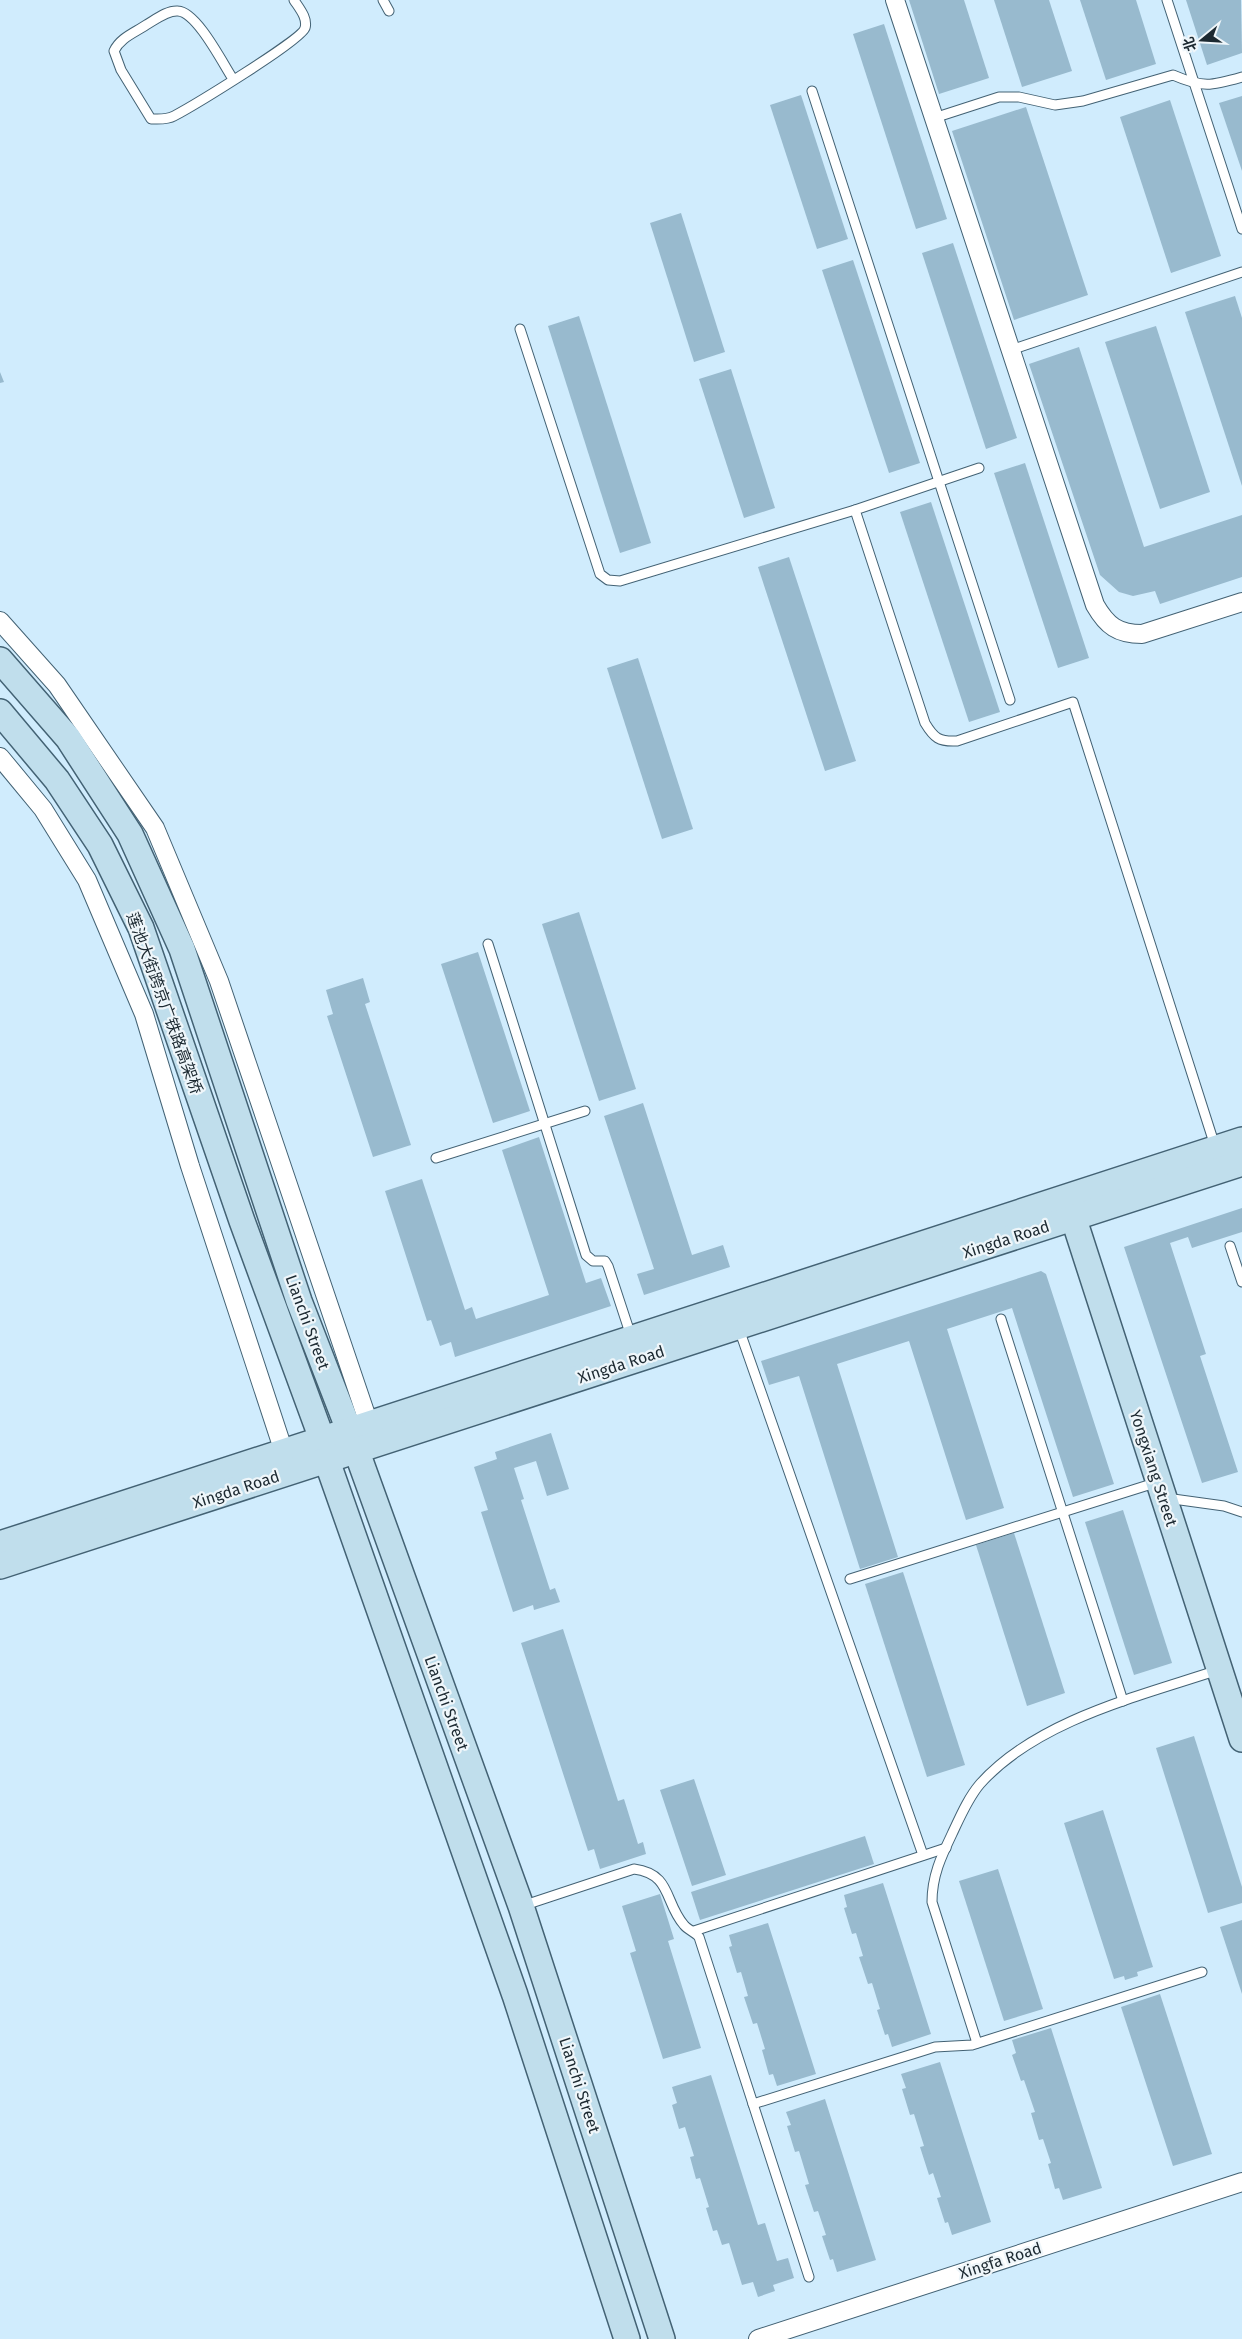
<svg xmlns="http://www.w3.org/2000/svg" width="1242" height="2339" font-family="'Fira Sans','Noto Sans SC',sans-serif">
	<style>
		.building { fill: #98bace }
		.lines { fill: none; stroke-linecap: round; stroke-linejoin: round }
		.lane-casing { stroke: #436274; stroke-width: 11 }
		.street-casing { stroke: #436274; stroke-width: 20 }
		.secondary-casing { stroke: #436274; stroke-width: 28 }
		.lane { stroke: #fff; stroke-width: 9 }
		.street { stroke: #fff; stroke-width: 18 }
		.secondary { stroke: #c0deec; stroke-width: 25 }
		.labels { text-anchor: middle; stroke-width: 4.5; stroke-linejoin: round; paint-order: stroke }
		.street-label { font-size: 16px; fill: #1c2931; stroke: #eff6fa }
	</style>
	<rect width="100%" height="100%" fill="#d0ecfd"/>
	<g class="building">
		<path d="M909,0H964L989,78L939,94Z"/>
		<path d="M994,0H1049L1072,71L1022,87Z"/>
		<path d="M1080,0H1136L1156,64L1106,80Z"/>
		<path d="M1186,0H1241L1242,53L1207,65Z"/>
		<path d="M884,24L947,219L916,229L853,34Z"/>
		<path d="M801,95L848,239L817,249L770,105Z"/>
		<path d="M1242,96V171L1219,103Z"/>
		<path d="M1170,100L1221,256L1171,273L1120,117Z"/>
		<path d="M1026,107L1088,295L1014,320L952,131Z"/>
		<path d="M681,213L725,352L694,362L650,223Z"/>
		<path d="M953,243L1017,438L986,449L922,253Z"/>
		<path d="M853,260L920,463L889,473L822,270Z"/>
		<path d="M1235,296L1242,318V486L1185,312Z"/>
		<path d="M579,316L651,543L620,553L548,326Z"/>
		<path d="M1156,326L1210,492L1160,509L1105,342Z"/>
		<path d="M1079,347L1144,547L1242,515V577L1160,604L1155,591L1133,596L1119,592L1100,575L1029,364Z"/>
		<path d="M731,369L775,508L744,518L699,379Z"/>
		<path d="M0,372L4,382L0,383Z"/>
		<path d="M1025,463L1089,658L1058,668L994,473Z"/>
		<path d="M931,502L1000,712L969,722L900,512Z"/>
		<path d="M789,557L856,761L825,771L758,567Z"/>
		<path d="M638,658L693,829L662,839L607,668Z"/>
		<path d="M579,912L636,1089L599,1101L542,924Z"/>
		<path d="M478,952L530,1111L493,1123L441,964Z"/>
		<path d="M363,978L370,1002L365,1004L411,1145L373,1157L327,1016L333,1014L326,990Z"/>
		<path d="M643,1103L692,1255L723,1245L730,1267L644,1295L637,1274L654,1269L604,1116Z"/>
		<path d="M539,1137L586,1283L601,1278L611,1306L455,1357L451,1342L440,1346L431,1320L427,1321L385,1191L422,1179L465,1310L472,1307L476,1319L549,1295L502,1150Z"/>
		<path d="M1242,1208V1232L1192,1248L1188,1237L1170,1243L1206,1354L1200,1356L1238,1472L1202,1483L1124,1247Z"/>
		<path d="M1041,1271L1046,1274L1114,1484L1073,1497L1012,1308L947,1329L1004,1508L966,1520L909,1341L837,1364L898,1557L860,1569L799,1376L769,1385L761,1361Z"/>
		<path d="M551,1433L569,1489L547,1496L536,1461L514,1468L524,1499L521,1500L550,1590L555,1588L560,1602L534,1610L533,1605L513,1612L481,1512L488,1510L474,1467L497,1459L495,1452Z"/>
		<path d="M1123,1510L1172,1663L1134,1675L1085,1522Z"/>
		<path d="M1014,1533L1065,1693L1027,1706L976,1545Z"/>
		<path d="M903,1572L965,1765L927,1777L865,1584Z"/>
		<path d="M563,1629L618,1801L624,1799L638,1844L643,1842L646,1854L600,1869L594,1849L588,1851L521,1643Z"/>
		<path d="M1194,1736L1242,1887V1903L1208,1913L1156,1748Z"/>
		<path d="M694,1779L726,1875L692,1886L660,1790Z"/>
		<path d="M1103,1810L1153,1967L1137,1972L1138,1976L1125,1980L1124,1976L1114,1979L1064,1823Z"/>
		<path d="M865,1836L874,1864L700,1920L691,1892Z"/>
		<path d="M998,1869L1043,2009L1004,2021L959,1881Z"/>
		<path d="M883,1883L931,2034L892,2047L888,2034L885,2035L877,2010L880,2009L872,1983L868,1984L859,1957L863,1956L856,1933L852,1934L844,1908L847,1907L844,1895Z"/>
		<path d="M660,1894L674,1939L668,1941L701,2048L663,2059L630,1953L636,1951L622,1906Z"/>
		<path d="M1242,1920V1994L1220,1927Z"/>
		<path d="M768,1923L816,2074L777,2086L773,2074L769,2075L762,2050L765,2049L757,2023L753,2024L744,1997L748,1996L741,1972L737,1973L729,1947L732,1946L729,1935Z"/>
		<path d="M1160,1994L1212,2154L1173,2166L1121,2007Z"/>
		<path d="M1051,2028L1102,2188L1063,2200L1059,2188L1055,2189L1048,2164L1051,2163L1043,2139L1039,2140L1031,2113L1035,2112L1024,2080L1021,2081L1012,2055L1016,2053L1012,2040Z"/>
		<path d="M940,2062L991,2222L952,2235L948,2222L945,2223L937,2198L941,2197L933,2173L929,2175L920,2147L924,2146L914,2114L910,2115L902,2089L906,2088L901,2074Z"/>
		<path d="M711,2075L758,2225L765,2223L777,2261L788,2258L794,2278L773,2285L775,2291L758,2297L753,2282L742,2285L729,2243L722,2245L717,2230L713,2231L706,2208L709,2207L700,2178L696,2179L690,2157L694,2156L685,2127L679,2129L672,2105L677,2103L672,2087Z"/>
		<path d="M825,2099L876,2260L837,2272L833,2259L830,2260L822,2236L826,2235L818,2211L814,2212L805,2185L809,2184L799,2151L795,2152L787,2126L791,2125L786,2112Z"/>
	</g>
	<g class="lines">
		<defs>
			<g id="lane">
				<path d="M383,0L389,11"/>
				<path d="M1167,0L1242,229"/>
				<path d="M233,79C223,64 197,12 178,11C167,10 155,20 146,25C134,33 120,38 114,51L121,70L151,119C159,119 167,120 174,116C191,107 302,40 305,28C308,18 299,8 294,0"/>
				<path d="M812,91L1010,700"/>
				<path d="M934,118L999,97H1019L1055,105L1083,101L1173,75C1203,88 1211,86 1242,77"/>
				<path d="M520,329L600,574L608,580L620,581L855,510"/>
				<path d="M1011,350L1242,272"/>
				<path d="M979,468L855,510L925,723C934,738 939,742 957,741L1073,702L1215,1146"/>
				<path d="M488,944L586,1255L593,1261H605L608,1266L631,1336"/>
				<path d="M436,1158L585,1111"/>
				<path d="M1230,1246L1242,1282"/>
				<path d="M1001,1319L1123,1701"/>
				<path d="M739,1329L923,1855"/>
				<path d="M1166,1498L1224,1506L1242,1512"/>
				<path d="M850,1579L1158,1482"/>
				<path d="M522,1906L634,1869C672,1874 664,1902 684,1925C688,1930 695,1932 699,1937L809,2277"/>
				<path d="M694,1931L946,1848"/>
				<path d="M977,2043L932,1902C932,1876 941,1857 952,1834C960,1817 968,1798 980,1784C1037,1720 1140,1696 1218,1670"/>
				<path d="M753,2104L935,2047L972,2045L1202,1972"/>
			</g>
			<g id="street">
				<path d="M895,0L1095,605C1107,626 1118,634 1142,634L1242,602"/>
				<path d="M0,621L57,685L155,828L219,981L369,1424"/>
				<path d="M0,757L43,809L87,880L144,1014L190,1166L284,1452"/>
				<path d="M758,2339L1242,2182"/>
			</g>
			<g id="secondary">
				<path d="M0,660L68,738L130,834L182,949L299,1301L349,1430L521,1906L662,2339"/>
				<path d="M0,712L57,780L100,845L141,928L242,1221L322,1439L327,1461L515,1995L627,2339"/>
				<path d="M1068,1201L1242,1739"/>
				<path d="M0,1544L1242,1140"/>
				<path d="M0,1566L1242,1163"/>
			</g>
		</defs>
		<use href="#lane" class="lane-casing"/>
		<use href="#street" class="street-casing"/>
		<use href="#secondary" class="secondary-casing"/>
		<use href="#lane" class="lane"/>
		<use href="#street" class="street"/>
		<use href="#secondary" class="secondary"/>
	</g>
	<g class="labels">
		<g class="street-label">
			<text transform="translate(165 1003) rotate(70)" y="6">莲池大街跨京广铁路高架桥</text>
			<text transform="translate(1006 1239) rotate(-18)" y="6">Xingda Road</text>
			<text transform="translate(308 1322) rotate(70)" y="6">Lianchi Street</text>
			<text transform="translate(621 1364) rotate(-18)" y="6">Xingda Road</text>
			<text transform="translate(1154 1468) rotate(72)" y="6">Yongxiang Street</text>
			<text transform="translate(236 1489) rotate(-18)" y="6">Xingda Road</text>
			<text transform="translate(447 1703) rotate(70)" y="6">Lianchi Street</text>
			<text transform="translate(580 2085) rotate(72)" y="6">Lianchi Street</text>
			<text transform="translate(1000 2260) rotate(-18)" y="6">Xingfa Road</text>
		</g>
	</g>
	<g transform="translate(1202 40) rotate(252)" stroke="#eff6fa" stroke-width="4" paint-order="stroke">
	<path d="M0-4L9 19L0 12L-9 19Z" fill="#1c2931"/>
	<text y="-8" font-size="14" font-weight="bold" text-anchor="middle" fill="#1c2931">北</text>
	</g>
</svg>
